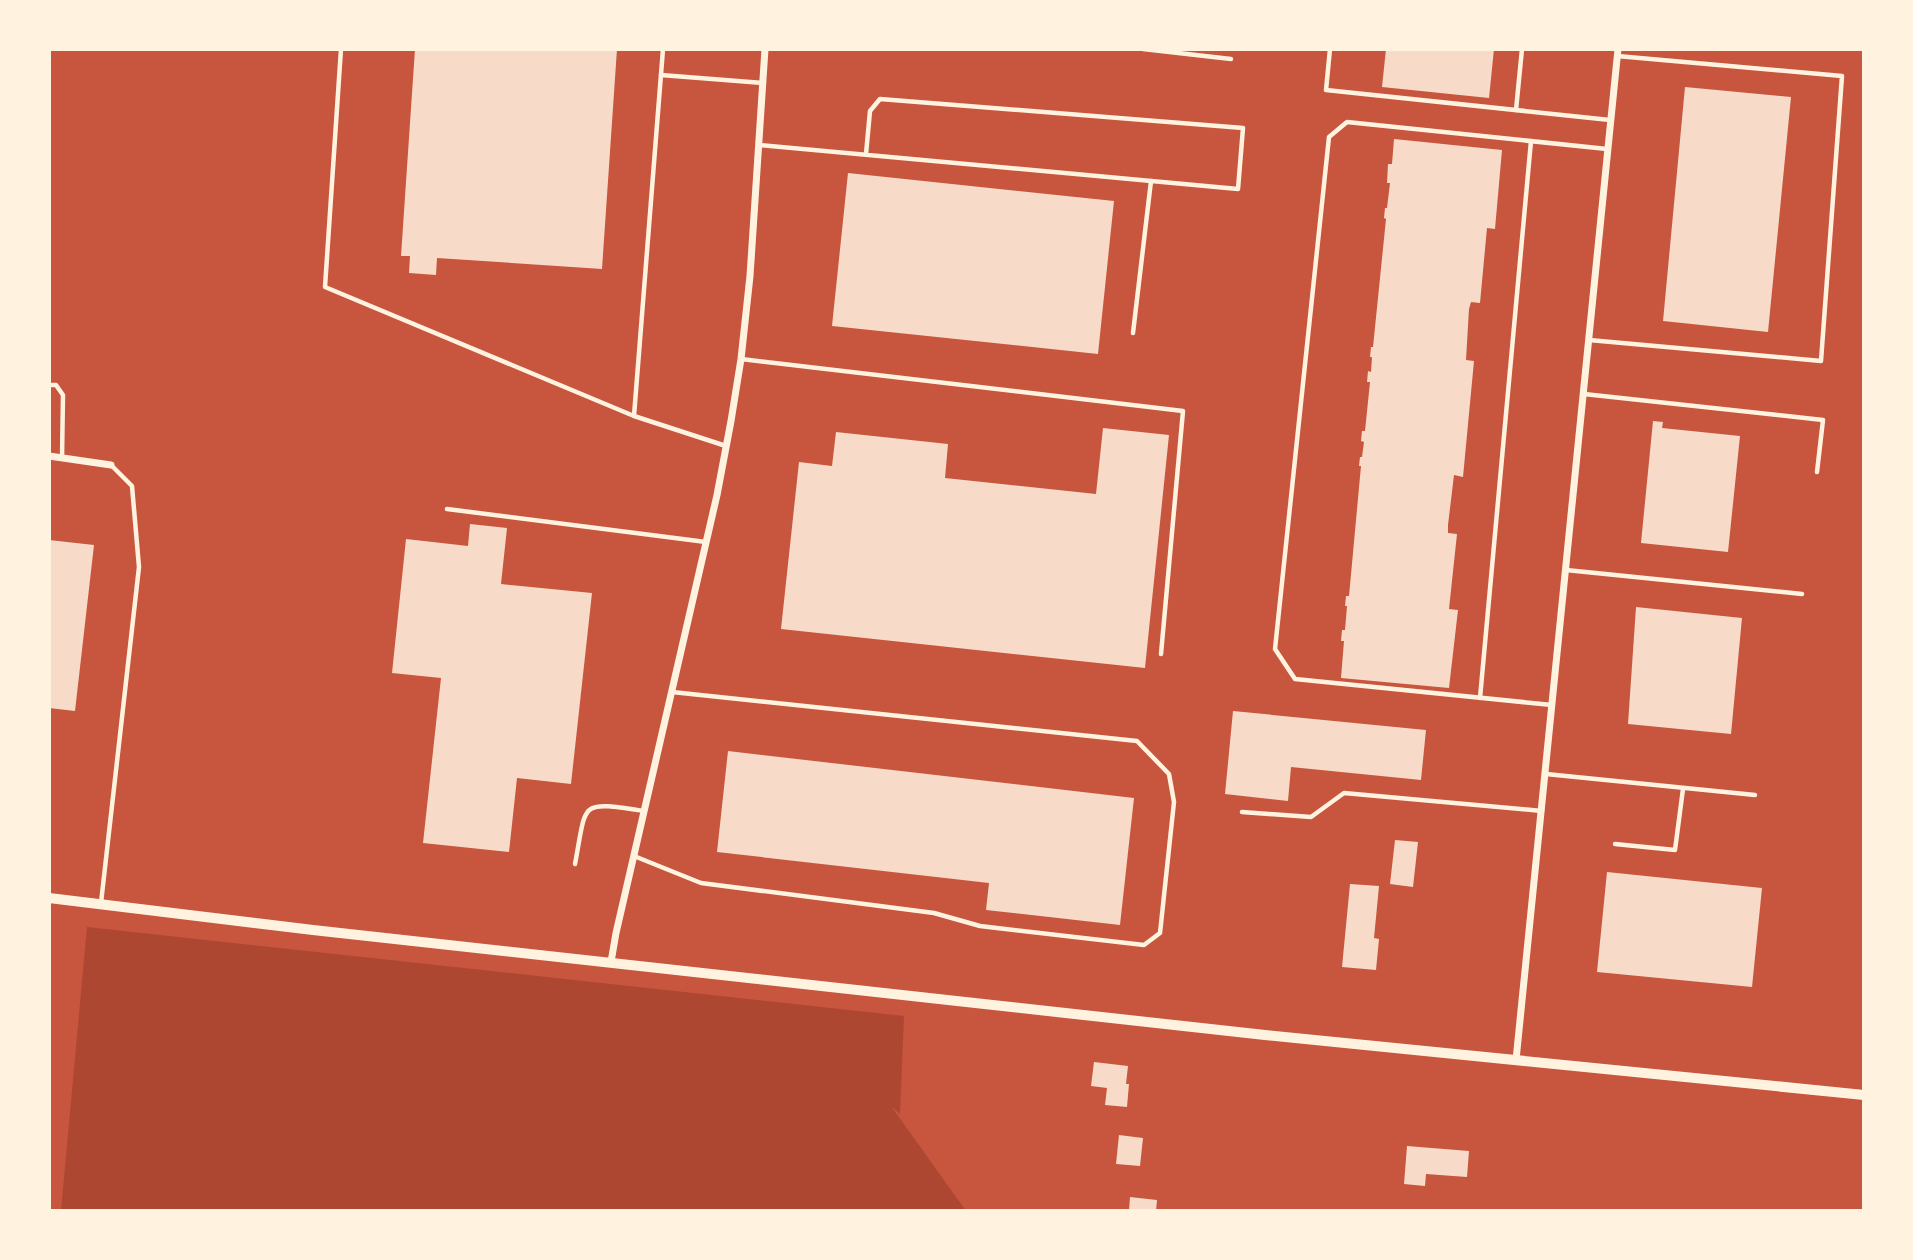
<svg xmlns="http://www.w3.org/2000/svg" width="1913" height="1260" font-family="'Alegreya Sans',sans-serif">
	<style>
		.green { fill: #ae4732 }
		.building { fill: #f7dbc8 }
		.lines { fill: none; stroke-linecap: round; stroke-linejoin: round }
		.service { stroke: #fff3e0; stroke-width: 4.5 }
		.minor { stroke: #fff3e0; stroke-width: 7 }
		.tertiary { stroke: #fff3e0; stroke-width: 10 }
	</style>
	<rect width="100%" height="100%" fill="#c8553d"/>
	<path class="green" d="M87,927L904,1016L900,1114L891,1106L966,1211H61Z"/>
	<g class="building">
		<path d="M415,49H617L602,269L437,258L436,275L409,273L410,256H401Z"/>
		<path d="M1386,49H1494L1489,98L1382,87Z"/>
		<path d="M1685,87L1791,97L1768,332L1663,321Z"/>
		<path d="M1394,139L1502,150L1495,229L1487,228L1480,303L1471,302L1469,309L1466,360L1474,361L1463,477L1454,475L1448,525V533L1457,534L1449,609L1458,610L1449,688L1341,678L1344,641H1341L1342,630H1345L1347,606H1345L1346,596H1349L1361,466H1359L1360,457H1362L1364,442L1361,441L1362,431H1365L1370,382H1367L1368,371L1371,372L1372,357H1370L1371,347H1373L1386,219L1384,218L1385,208H1387L1390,183H1387L1388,164H1392Z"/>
		<path d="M848,173L1114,201L1098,354L832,326Z"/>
		<path d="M1653,421L1663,422L1662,428L1740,436L1728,552L1641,543Z"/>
		<path d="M1103,428L1169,435L1145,668L781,629L799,462L832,466L836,432L948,444L945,478L1096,494Z"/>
		<path d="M470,524L507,528L501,584L592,593L571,784L517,778L509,852L423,843L441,678L392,673L406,539L468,546Z"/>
		<path d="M49,540L94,545L75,711L49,708Z"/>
		<path d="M1636,607L1742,618L1731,734L1628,724Z"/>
		<path d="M1233,711L1426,730L1421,780L1291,767L1288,801L1225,794Z"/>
		<path d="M728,751L1134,798L1120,925L986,910L989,883L717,852Z"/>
		<path d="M1395,840L1418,842L1413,887L1390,884Z"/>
		<path d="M1607,872L1762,888L1752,987L1597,972Z"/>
		<path d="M1350,884L1379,886L1374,938L1379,939L1376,970L1342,967Z"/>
		<path d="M1094,1062L1128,1066L1126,1084H1129L1127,1107L1105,1105L1107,1088L1091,1086Z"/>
		<path d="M1119,1135L1143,1138L1140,1166L1116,1164Z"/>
		<path d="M1407,1146L1469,1151L1467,1177L1426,1174L1425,1186L1404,1184Z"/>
		<path d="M1130,1197L1157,1200L1156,1211H1129Z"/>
	</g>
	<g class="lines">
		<g class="service">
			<path d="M341,49L325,287L634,416"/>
			<path d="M663,49L634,416L726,446"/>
			<path d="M1143,49L1231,59"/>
			<path d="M1330,49L1326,90L1610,120"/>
			<path d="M661,75L763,83"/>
			<path d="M1516,110L1522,49"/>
			<path d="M759,145L1238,189L1243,128L880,99L870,111L866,154"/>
			<path d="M1133,333L1151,181"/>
			<path d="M1589,340L1821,361L1842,76L1617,56"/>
			<path d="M741,359L1183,411L1161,654"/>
			<path d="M49,385H56L63,395L62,458"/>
			<path d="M1584,394L1823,420L1817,472"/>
			<path d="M447,509L706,542"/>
			<path d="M1566,570L1802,594"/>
			<path d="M1480,698L1531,141"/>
			<path d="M1552,705L1295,679L1275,649L1329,137L1347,122L1607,149"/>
			<path d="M1546,774L1755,795"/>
			<path d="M1242,812L1311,817L1344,793L1542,811"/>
			<path d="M1615,844L1675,850L1683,789"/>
			<path d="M634,856L701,883L934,913L980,926L1144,945L1160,933L1174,802L1169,774L1137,741L672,692"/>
			<path d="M575,864C587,801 578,801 644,811"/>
			<path d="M101,903L139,567L132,486L111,465"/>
		</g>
		<g class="minor">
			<path d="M49,456L111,465"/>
			<path d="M611,962L616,933L717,495L731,421L741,359L750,276L765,49"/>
			<path d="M1516,1060L1618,49"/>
		</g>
		<path class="tertiary" d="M49,898L313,930L1265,1035L1864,1095"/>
	</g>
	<rect width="1913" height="1260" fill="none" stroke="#fff3e0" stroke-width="102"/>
</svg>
